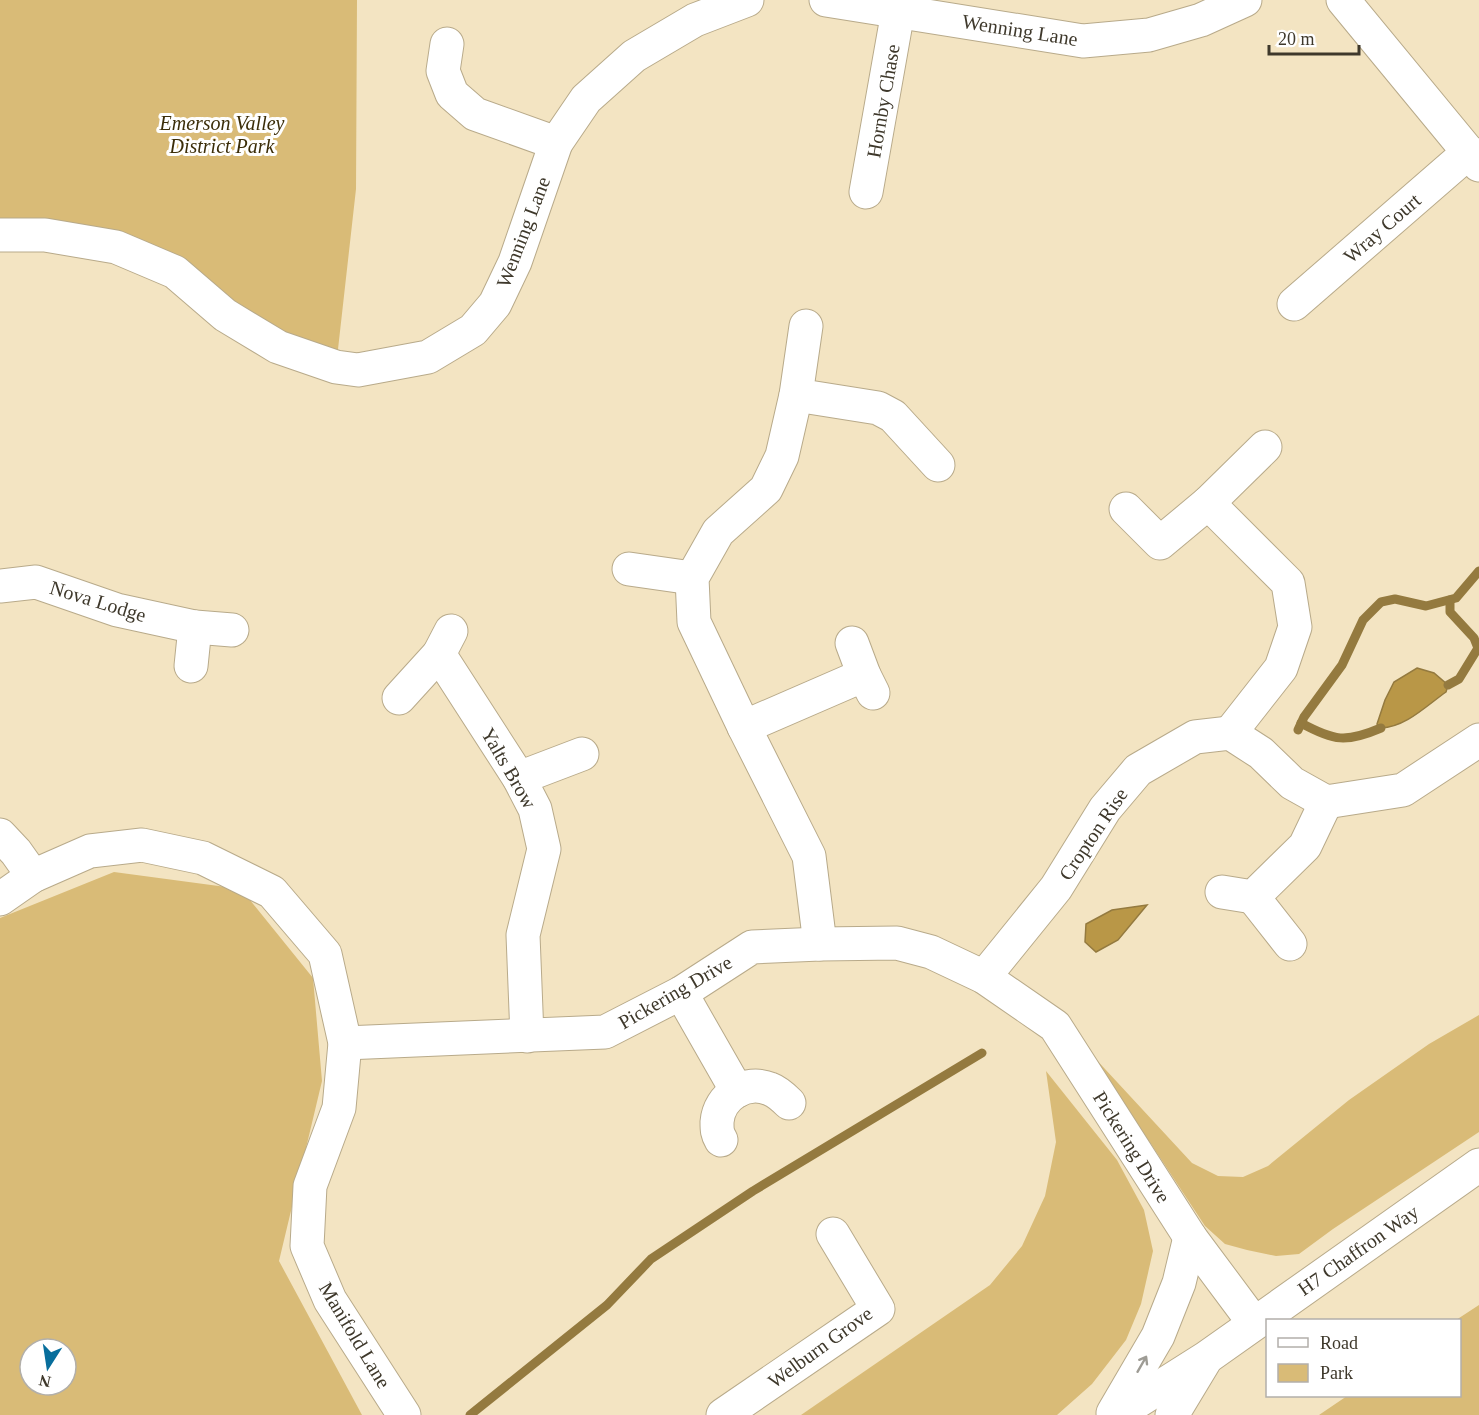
<svg xmlns="http://www.w3.org/2000/svg" width="1479" height="1415" font-family="Georgia,serif">
	<style>
		.green { fill: #d9bb77; fill-rule: evenodd }
		.water { fill: #b99747; stroke: #947a3f; stroke-width: 1.5 }
		.lines { fill: none; stroke-linecap: round; stroke-linejoin: round }
		.stream { stroke: #947a3f; stroke-width: 9 }
		.minor-casing { stroke: #b8aa8a; stroke-width: 35 }
		.minor { stroke: #fff; stroke-width: 33 }
		.oneway { stroke: #9e9c95 }
		.labels { text-anchor: middle; stroke-width: 6; stroke-linejoin: round; paint-order: stroke }
		.street-label { font-size: 20px; fill: #3e382b; stroke: #fff }
		.park-label { font-size: 20px; font-style: italic; fill: #3b2d08; stroke: #fff }
	</style>
	<rect width="100%" height="100%" fill="#f3e4c2"/>
	<g class="green">
		<path d="M0,0H357L356,189L336,367L142,243L0,231Z"/>
		<path d="M114,872L241,889L313,978L322,1081L279,1261L362,1415H0V918ZM30,1349H66V1385H30Z"/>
		<path d="M1479,1015V1132L1333,1229L1299,1254L1276,1256L1247,1250L1225,1244L1205,1226L1151,1144L1122,1106L1080,1042L1192,1163L1218,1176L1243,1177L1268,1166L1349,1100L1429,1044Z"/>
		<path d="M1046,1071L1117,1160L1144,1210L1153,1251L1141,1304L1126,1340L1092,1384L1057,1415H801L990,1285L1022,1246L1045,1196L1056,1142Z"/>
		<path d="M1479,1305V1415H1319L1347,1396H1460V1320H1456Z"/>
	</g>
	<g class="water">
		<path d="M1417,668L1434,673L1448,685L1446,692C1426,706 1406,727 1381,728L1377,724L1385,700L1394,682Z"/>
		<path d="M1147,905L1118,940L1096,952L1085,942L1086,924L1112,910Z"/>
	</g>
	<g class="lines">
		<g class="stream">
			<path d="M1448,685L1459,679L1478,648L1474,638L1450,612V600"/>
			<path d="M1301,723C1334,741 1346,743 1381,728"/>
			<path d="M1298,730L1304,717L1342,665L1363,620L1381,602L1395,599L1426,606L1456,598L1479,571"/>
			<path d="M470,1415L607,1305L651,1259L753,1191L982,1053"/>
		</g>
		<defs>
			<g id="minor">
				<path d="M826,0L1083,41L1149,35L1201,20L1245,0"/>
				<path d="M1343,0L1479,165"/>
				<path d="M447,44L443,71L452,94L475,114L556,143"/>
				<path d="M866,192L900,0"/>
				<path d="M0,235H45L116,247L175,272L225,315L278,347L336,367L358,370L428,357L473,330L495,304L515,262L556,143L586,99L634,56L695,20L747,0"/>
				<path d="M1294,304L1469,152"/>
				<path d="M806,326L796,395L782,456L766,489L718,532L692,578L694,622L744,727L809,856L820,944"/>
				<path d="M796,395L878,408L893,416L938,465"/>
				<path d="M1208,503L1288,583L1295,627L1281,668L1230,733"/>
				<path d="M1126,509L1160,543L1208,503L1265,447"/>
				<path d="M629,569L692,578"/>
				<path d="M0,586L36,582L117,610L195,627L232,630"/>
				<path d="M852,643L864,675L873,693"/>
				<path d="M439,654L519,778L535,809L544,849L523,935L527,1036"/>
				<path d="M191,666L195,627"/>
				<path d="M399,698L439,654L451,631"/>
				<path d="M744,727L864,675"/>
				<path d="M519,778L582,754"/>
				<path d="M0,835L16,852L33,876"/>
				<path d="M1222,892L1253,897L1305,846L1326,802"/>
				<path d="M1253,897L1290,944"/>
				<path d="M0,899L33,876L90,851L142,845L203,858L272,892L325,954L345,1043L339,1108L310,1186L307,1246L330,1300L404,1415"/>
				<path d="M984,977L1056,888L1105,809L1138,770L1195,737L1230,733L1261,753L1292,783L1326,802L1403,790L1479,740"/>
				<path d="M681,993L737,1091"/>
				<path d="M345,1043L605,1032L681,993L752,947L820,944L897,943L931,952L984,977L1055,1026L1190,1237L1254,1323"/>
				<path d="M721,1140C717,1133 717,1130 717,1122C719,1096 746,1079 770,1089C778,1092 784,1098 789,1103"/>
				<path d="M1113,1413L1158,1336L1179,1283L1190,1237"/>
				<path d="M723,1415L878,1309L833,1234"/>
				<path d="M1116,1415L1206,1358L1479,1165"/>
				<path d="M1172,1415L1204,1362"/>
			</g>
		</defs>
		<use href="#minor" class="minor-casing"/>
		<use href="#minor" class="minor"/>
	</g>
	<defs><path id="oneway-shaft" d="M-6 0H5M1.5-3L5.5 0L1.5 3" fill="none" stroke-width="1.6" stroke-linecap="round" stroke-linejoin="round" transform="scale(1.5)"/></defs>
	<use class="oneway" href="#oneway-shaft" transform="translate(1142 1364) rotate(-60)"/>
	<g class="labels">
		<g class="street-label">
			<text transform="translate(1020 30) rotate(9)" y="7">Wenning Lane</text>
			<text transform="translate(883 101) rotate(-80)" y="7">Hornby Chase</text>
			<text transform="translate(1382 228) rotate(-41)" y="7">Wray Court</text>
			<text transform="translate(523 232) rotate(-69)" y="7">Wenning Lane</text>
			<text transform="translate(98 601) rotate(17)" y="7">Nova Lodge</text>
			<text transform="translate(509 768) rotate(60)" y="7">Yalts Brow</text>
			<text transform="translate(1093 834) rotate(-56)" y="7">Cropton Rise</text>
			<text transform="translate(675 992) rotate(-30)" y="7">Pickering Drive</text>
			<text transform="translate(1132 1147) rotate(58)" y="7">Pickering Drive</text>
			<text transform="translate(1358 1250) rotate(-35)" y="7">H7 Chaffron Way</text>
			<text transform="translate(355 1335) rotate(59)" y="7">Manifold Lane</text>
			<text transform="translate(820 1347) rotate(-36)" y="7">Welburn Grove</text>
		</g>
		<g class="park-label">
			<text x="222" y="130">Emerson Valley<tspan x="222" dy="23">District Park</tspan></text>
		</g>
	</g>
	<rect x="1266" y="1319" width="195" height="78" fill="#ffffff" stroke="#b2afaa" stroke-width="1.5"/>
	<rect x="1278" y="1338" width="30" height="9" fill="#ffffff" stroke="#b2afaa" stroke-width="1.5"/>
	<text x="1320" y="1349" font-size="18" fill="#3e382b">Road</text>
	<rect x="1278" y="1364" width="30" height="18" fill="#d9bb77" stroke="#b2afaa" stroke-width="1.5"/>
	<text x="1320" y="1379" font-size="18" fill="#3e382b">Park</text>
	<g transform="translate(48 1367) rotate(192)"><circle r="28" fill="#ffffff" stroke="#b2afaa" stroke-width="1.5"/>
	<path d="M0-4.5L10 22L0 15L-10 22Z" fill="#086e9c"/>
	<text y="-9" font-size="16" font-weight="bold" text-anchor="middle" fill="#3e382b">N</text>
	</g>
	<path d="M1269 45v9h90v-9" fill="none" stroke="#3e382b" stroke-width="3"/>
	<text x="1278" y="45" font-size="18" fill="#3e382b" stroke="#ffffff" stroke-width="4.5" paint-order="stroke">20 m</text>
</svg>
